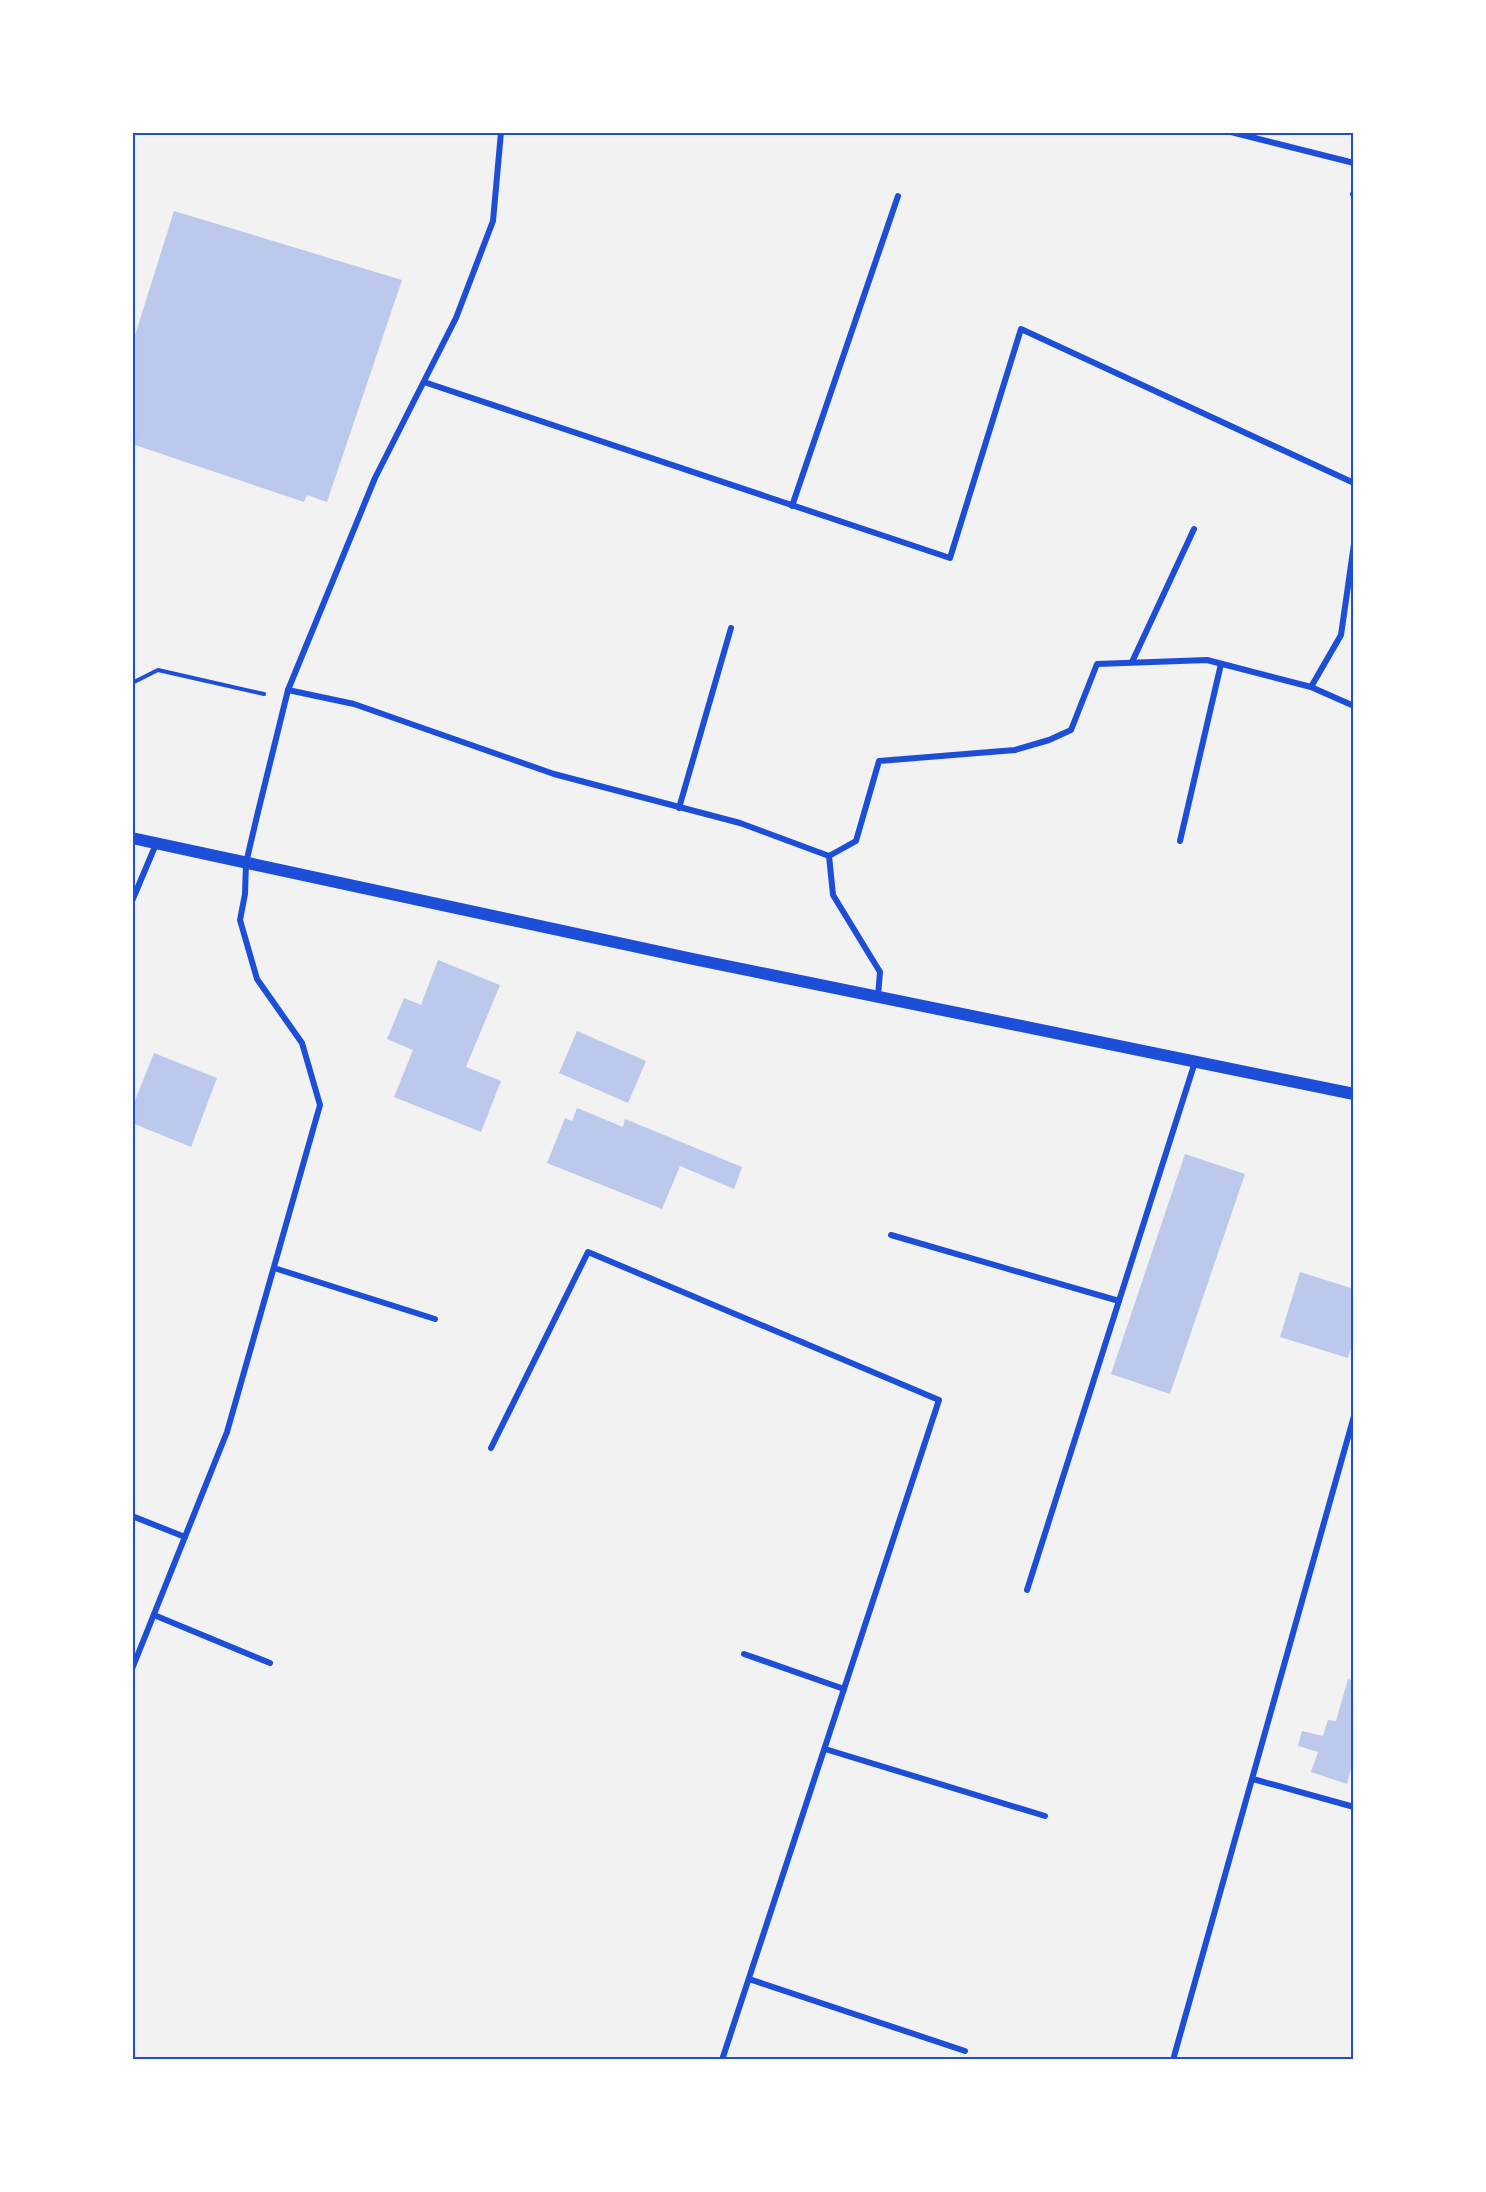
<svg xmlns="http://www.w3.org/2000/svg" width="1486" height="2192" font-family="'Nunito Sans',sans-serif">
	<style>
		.building { fill: #bdc9ec }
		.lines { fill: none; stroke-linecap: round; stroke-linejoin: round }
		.path { stroke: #1d4ed8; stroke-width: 4 }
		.minor { stroke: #1d4ed8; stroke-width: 6 }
		.secondary { stroke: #1d4ed8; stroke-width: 12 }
		.neatline { fill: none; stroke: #1d4ed8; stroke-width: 2 }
	</style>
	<rect width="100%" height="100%" fill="#f2f2f2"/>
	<g class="building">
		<path d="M174,211L402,280L327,502L307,495L304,502L132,444V345Z"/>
		<path d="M438,960L500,985L466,1067L501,1081L481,1132L394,1097L413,1050L387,1039L404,998L421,1005Z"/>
		<path d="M577,1031L646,1061L628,1103L559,1073Z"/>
		<path d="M154,1053L217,1078L191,1147L132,1123V1108Z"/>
		<path d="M577,1108L623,1127L625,1119L742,1167L734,1189L680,1166L662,1209L547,1163L565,1118L572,1121Z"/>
		<path d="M1185,1154L1245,1174L1170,1394L1111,1374Z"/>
		<path d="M1300,1272L1354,1289V1339L1348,1358L1280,1337Z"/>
		<path d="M1348,1679L1354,1681V1765L1351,1768L1347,1784L1311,1772L1318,1752L1298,1746L1302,1731L1323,1736L1328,1720L1336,1721Z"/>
	</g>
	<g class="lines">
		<path class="path" d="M132,683L158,670L264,694"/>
		<g class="minor">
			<path d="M1231,132L1354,163"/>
			<path d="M1353,194L1354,192"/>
			<path d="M424,382L950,558L1021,329L1354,483"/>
			<path d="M792,506L898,196"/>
			<path d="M1132,662L1194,529"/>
			<path d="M1311,687L1341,635L1354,544"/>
			<path d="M288,690L354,704L554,774L740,823L829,856L856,841L879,761L1015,750L1049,740L1071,730L1097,664L1207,660L1311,687L1354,706"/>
			<path d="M679,808L731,628"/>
			<path d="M1180,841L1221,664"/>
			<path d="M829,856L833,895L880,972L878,996"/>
			<path d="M132,901L156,844"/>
			<path d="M891,1235L1119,1301"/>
			<path d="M274,1268L435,1319"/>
			<path d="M491,1448L588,1252L939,1400L722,2060"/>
			<path d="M132,1516L185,1537"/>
			<path d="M1027,1590L1195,1062"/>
			<path d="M154,1615L270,1663"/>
			<path d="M744,1654L844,1689"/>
			<path d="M132,1669L227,1432L320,1105L302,1043L257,979L240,920L245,894L246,863L257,816L288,690L375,478L456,318L493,221L501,132"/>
			<path d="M825,1749L1045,1816"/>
			<path d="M1253,1779L1354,1807"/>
			<path d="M749,1979L965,2051"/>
			<path d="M1173,2060L1354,1416"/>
		</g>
		<path class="secondary" d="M132,838L693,959L1354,1094"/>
	</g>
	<rect width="1486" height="2192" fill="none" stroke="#ffffff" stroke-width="267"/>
	<rect x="134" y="134" width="1218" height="1924" class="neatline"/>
</svg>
